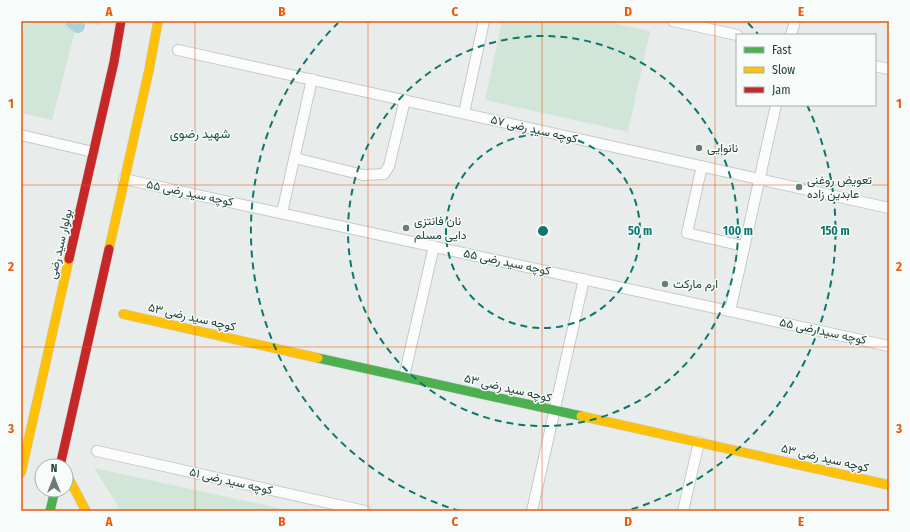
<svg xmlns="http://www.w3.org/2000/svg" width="910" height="532" font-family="'Fira Sans Condensed',Vazirmatn,sans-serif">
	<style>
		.green { fill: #d1e6d8 }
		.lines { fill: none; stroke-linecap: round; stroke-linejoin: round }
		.canal { stroke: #a9d2db; stroke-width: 14 }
		.street-casing { stroke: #c5cac8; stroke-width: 12 }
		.fast-casing { stroke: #c3cbc8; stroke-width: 10 }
		.slow-casing { stroke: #c3cbc8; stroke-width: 10 }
		.jam-casing { stroke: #c3cbc8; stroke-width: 10 }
		.street { stroke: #fcfcfc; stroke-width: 10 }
		.fast { stroke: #4caf50; stroke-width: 9 }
		.slow { stroke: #ffc107; stroke-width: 9 }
		.jam { stroke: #c62828; stroke-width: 9 }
		.grid { fill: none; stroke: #e8590c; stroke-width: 1; stroke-opacity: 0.55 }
		.ring { fill: none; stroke: #0f766e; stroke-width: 2; stroke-dasharray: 7 5 }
		.poi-dot { fill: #697e79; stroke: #f7fbf9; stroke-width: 1.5 }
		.labels { text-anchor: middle; stroke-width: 3; stroke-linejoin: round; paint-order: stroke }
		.street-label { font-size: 12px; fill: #24423b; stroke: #f7fbf9 }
		.poi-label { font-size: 12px; fill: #24423b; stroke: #f7fbf9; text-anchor: start }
		.neighbourhood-label { font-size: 13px; fill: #1f544a; stroke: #f7fbf9 }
		.centre { fill: #0f766e; stroke: #f7fbf9; stroke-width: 2 }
		.ring-label { font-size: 12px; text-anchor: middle; font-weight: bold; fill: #0f766e; stroke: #f7fbf9; stroke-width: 3; stroke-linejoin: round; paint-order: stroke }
		.neatline { fill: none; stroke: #e8590c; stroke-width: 1.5 }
		.grid-label { font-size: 13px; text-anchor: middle; font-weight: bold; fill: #e8590c }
	</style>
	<rect width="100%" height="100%" fill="#e8edeb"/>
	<g class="green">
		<path d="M21,21H100V25L77,23L52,120L21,113Z"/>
		<path d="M502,21H603L650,31L628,132L485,100Z"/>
		<path d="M94,468L292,511H121Z"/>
	</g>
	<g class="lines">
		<path class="canal" d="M72,21L78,26"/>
		<defs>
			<g id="street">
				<path d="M673,21L737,35"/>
				<path d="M791,35L795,21"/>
				<path d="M178,50L889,208"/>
				<path d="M875,66L889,69"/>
				<path d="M464,113L484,21"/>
				<path d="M21,135L93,152"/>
				<path d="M295,158L363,175L384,174L389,166L405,100"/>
				<path d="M702,166L687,233L743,246"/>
				<path d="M124,179L889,346"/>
				<path d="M282,213L312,79"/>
				<path d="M730,311L776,105"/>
				<path d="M404,377L434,246"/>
				<path d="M97,451L365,511"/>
				<path d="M532,511L584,279"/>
				<path d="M683,511L699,442"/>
			</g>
			<g id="fast">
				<path d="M318,358L581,416"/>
				<path d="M50,511L55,490"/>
			</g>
			<g id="slow">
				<path d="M109,249L149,70L158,21"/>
				<path d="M123,314L318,358"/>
				<path d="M581,416L889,485"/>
				<path d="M21,473L69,259"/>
				<path d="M66,473L86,511"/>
			</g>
			<g id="jam">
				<path d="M69,259L114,62L121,21"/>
				<path d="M60,466L109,249"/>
			</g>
		</defs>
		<use href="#street" class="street-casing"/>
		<use href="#fast" class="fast-casing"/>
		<use href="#slow" class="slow-casing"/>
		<use href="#jam" class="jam-casing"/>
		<use href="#street" class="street"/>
		<use href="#fast" class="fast"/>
		<use href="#slow" class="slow"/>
		<use href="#jam" class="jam"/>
	</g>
	<path class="grid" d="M195,21V511M368,21V511M542,21V511M715,21V511M21,185H889M21,347H889"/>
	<g class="ring">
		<circle cx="543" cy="231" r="97"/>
		<circle cx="543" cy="231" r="195"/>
		<path d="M460 511A292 292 0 0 1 338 23M748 23A292 292 0 0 1 758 34M807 105A292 292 0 0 1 626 511"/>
	</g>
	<g class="poi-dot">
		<circle cx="699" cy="148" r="4"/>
		<circle cx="799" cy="187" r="4"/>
		<circle cx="406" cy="228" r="4"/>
		<circle cx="665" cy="284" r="4"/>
	</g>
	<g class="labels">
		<g class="street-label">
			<text transform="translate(534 129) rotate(13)" y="4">کوچه سید رضی ۵۷</text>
			<text transform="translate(190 193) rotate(12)" y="4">کوچه سید رضی ۵۵</text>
			<text transform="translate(60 244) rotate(-77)" y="4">بولوار سید رضی</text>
			<text transform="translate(507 262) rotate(12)" y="4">کوچه سید رضی ۵۵</text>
			<text transform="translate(192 317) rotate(13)" y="4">کوچه سید رضی ۵۳</text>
			<text transform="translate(823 331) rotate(12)" y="4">کوچه سید رضی ۵۵</text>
			<text transform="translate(508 388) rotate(13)" y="4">کوچه سید رضی ۵۳</text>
			<text transform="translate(825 458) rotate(13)" y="4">کوچه سید رضی ۵۳</text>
			<text transform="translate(231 481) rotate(13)" y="4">کوچه سید رضی ۵۱</text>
		</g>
		<g class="poi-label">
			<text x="707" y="152">نانوایی</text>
			<text x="807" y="184">تعویض روغنی<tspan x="807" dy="14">عابدین زاده</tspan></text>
			<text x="414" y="225">نان فانتزی<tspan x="414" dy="14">دایی مسلم</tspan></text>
			<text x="673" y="288">ارم مارکت</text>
		</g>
		<g class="neighbourhood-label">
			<text x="200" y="138">شهید رضوی</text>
		</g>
	</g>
	<circle cx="543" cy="231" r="6" class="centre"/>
	<g class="ring-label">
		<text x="640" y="235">50 m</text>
		<text x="738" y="235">100 m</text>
		<text x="835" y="235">150 m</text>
	</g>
	<rect width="910" height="532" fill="none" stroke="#f7fbf9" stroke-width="44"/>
	<rect x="736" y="34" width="140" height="72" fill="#f7fbf9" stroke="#a3b1ad"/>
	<rect x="744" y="47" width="20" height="6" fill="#4caf50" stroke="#a3b1ad"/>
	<text x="772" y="54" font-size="12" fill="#24423b">Fast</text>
	<rect x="744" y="67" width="20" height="6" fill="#ffc107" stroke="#a3b1ad"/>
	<text x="772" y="74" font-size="12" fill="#24423b">Slow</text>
	<rect x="744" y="87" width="20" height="6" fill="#c62828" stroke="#a3b1ad"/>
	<text x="772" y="94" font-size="12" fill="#24423b">Jam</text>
	<g transform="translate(54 478)"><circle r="19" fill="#f7fbf9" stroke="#a3b1ad"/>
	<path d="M0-3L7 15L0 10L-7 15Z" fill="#697e79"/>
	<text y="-6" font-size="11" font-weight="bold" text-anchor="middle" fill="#24423b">N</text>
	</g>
	<rect x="22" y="22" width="866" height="488" class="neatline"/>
	<g class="grid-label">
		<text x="109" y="16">A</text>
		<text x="282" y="16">B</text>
		<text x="455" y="16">C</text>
		<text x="628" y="16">D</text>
		<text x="801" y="16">E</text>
		<text x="11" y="108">1</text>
		<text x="899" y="108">1</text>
		<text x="11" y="271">2</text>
		<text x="899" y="271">2</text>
		<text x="11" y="433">3</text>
		<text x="899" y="433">3</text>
		<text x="109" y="526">A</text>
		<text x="282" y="526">B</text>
		<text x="455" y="526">C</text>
		<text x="628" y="526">D</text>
		<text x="801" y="526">E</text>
	</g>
</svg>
